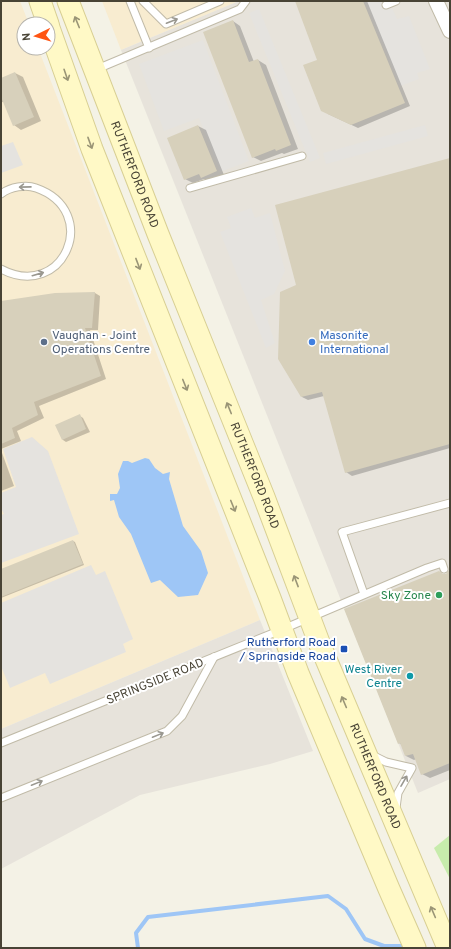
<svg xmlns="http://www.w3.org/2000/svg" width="451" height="949" font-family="Overpass,sans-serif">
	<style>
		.commercial { fill: #f8ecd0 }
		.industrial { fill: #e7e3db }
		.green { fill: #c7ecac }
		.parking { fill: #e5e3df }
		.water { fill: #9ec6f6 }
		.shadow { fill: #0003 }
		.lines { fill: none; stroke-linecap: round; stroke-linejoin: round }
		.stream { stroke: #9ec6f6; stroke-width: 4 }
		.building { fill: #d7d0bb }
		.lane-casing { stroke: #c1bba8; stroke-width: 9 }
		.street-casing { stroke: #c1bba8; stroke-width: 16 }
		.secondary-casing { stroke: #d8cf93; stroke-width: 23 }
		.lane { stroke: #fff; stroke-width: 7 }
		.street { stroke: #fff; stroke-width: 14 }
		.secondary { stroke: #fff9c6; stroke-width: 21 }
		.oneway { stroke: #9a9890 }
		.oneway2 { stroke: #9a9576 }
		.service-dot { fill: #5c6f8a; stroke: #fff; stroke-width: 1.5 }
		.shop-dot { fill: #3f7fe0; stroke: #fff; stroke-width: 1.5 }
		.leisure-dot { fill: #2e9e5b; stroke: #fff; stroke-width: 1.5 }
		.transit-dot { fill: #1a4fb4; stroke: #fff; stroke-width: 1.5 }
		.culture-dot { fill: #0f9aa8; stroke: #fff; stroke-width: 1.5 }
		.labels { text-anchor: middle; stroke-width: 4; stroke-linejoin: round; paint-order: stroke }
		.street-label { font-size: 12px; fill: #484335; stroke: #fff }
		.service-label { font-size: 12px; fill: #4e5e75; stroke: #fff; text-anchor: start }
		.shop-label { font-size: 12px; fill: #366cbe; stroke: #fff; text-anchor: start }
		.leisure-label { font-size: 12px; fill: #27864d; stroke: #fff; text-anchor: end }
		.transit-label { font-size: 12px; fill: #164399; stroke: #fff; text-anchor: end }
		.culture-label { font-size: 12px; fill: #0d838f; stroke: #fff; text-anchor: end }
	</style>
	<rect width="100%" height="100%" fill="#f4f2e6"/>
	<g class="commercial">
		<path d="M1,1H20L29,24H24V48H38L260,620L1,729Z"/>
		<path d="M102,1H239L121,50Z"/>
	</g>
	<g class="industrial">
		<path d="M239,1H450V779L418,793L121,50Z"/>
		<path d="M260,620L313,751L270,764L140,795L1,869V729Z"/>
	</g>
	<path class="green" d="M450,835V879L434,848Z"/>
	<g class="parking">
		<path d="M365,1H389L397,19L409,16L430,69L417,73L419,79L400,86Z"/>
		<path d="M259,9L320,158L310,162L249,13Z"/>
		<path d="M203,40L249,161L220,172L199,118L164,131L139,64Z"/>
		<path d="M425,125L428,136L326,164L323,153Z"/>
		<path d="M13,142L23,165L1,173V146Z"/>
		<path d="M251,208L255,218L270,213L285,271L274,294L261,300L275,343L266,348L220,232L231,228L227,217Z"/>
		<path d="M32,437L48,451L79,534L1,563V515L4,514L1,508V493L16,487L3,449Z"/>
		<path d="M91,565L96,575L105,571L133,639L123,644L126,652L50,684L45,673L10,688L1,666V603Z"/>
	</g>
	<path class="water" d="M145,458L149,459L155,468L163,474L170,472L169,479L183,526L201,551L208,573L198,595L178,597L160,580L151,583L131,534L119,517L114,500L110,501V494H117L120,488L118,474L123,461H128L132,463Z"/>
	<g class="shadow">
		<path d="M296,1H367L410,106L358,128L328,114L319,60Z"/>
		<path d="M233,21L240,26L254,62L258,60L266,65L298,149L284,154L282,153L261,161L253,157Z"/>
		<path d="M15,73L23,77L41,121L21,130L14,125L4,101L1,103V79Z"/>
		<path d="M198,126L206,130L224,175L209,181L204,179L193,183L185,179Z"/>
		<path d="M450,159V448L352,476L346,472L324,396L308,400L302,397L297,286Z"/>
		<path d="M95,293L100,296L98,330H90L106,379L39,406L44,418L17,431L21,441L1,449V302Z"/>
		<path d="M80,416L83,418L90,432L66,442L63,440L57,426Z"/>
		<path d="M1,450L14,486L1,491Z"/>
		<path d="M73,541L75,542L84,565L1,598V570Z"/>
		<path d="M450,568V770L430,778L422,774L416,759L414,760L406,756L402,745L399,743L444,575H446L450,571Z"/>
	</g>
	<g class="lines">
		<path class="stream" d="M138,948L136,933L148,917L328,896L346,909L365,939L384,946H403"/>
	</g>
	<g class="building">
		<path d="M295,1H363L405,103L351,125L321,111L303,65L317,60Z"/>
		<path d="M233,20L249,62L258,59L291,145L276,151L275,149L252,158L203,32Z"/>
		<path d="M15,72L34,117L13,126L1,97V78Z"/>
		<path d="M198,125L217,171L201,178L199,174L184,180L167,138Z"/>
		<path d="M450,158V444L345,473L322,392L301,397L278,359L280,292L296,285L275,205Z"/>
		<path d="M95,292L92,328H85L101,376L34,402L38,415L12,428L15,438L1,444V301L55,293Z"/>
		<path d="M80,414L86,429L62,440L55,425Z"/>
		<path d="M73,540L83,564L1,597V569Z"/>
		<path d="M449,567H450V763L421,775L413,754L405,756L400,743L398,744L344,609L439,571L443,574H446L449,570Z"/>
	</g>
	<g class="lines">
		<defs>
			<g id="lane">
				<path d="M130,1L149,48"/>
				<path d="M143,1L166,24L220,1"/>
				<path d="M386,5L396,1"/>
				<path d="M97,69L240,9L246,1"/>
				<path d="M190,188L302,156"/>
				<path d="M1,194C10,187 26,184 36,188C102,211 64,302 1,269"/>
				<path d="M364,594L342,532L450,503"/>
				<path d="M1,743L276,632L427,568L442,563L444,569"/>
				<path d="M372,755L386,762L412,768L398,793L396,808"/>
				<path d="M1,798L167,731L182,716L214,657"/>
			</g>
			<path id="street" d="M436,1L450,31"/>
			<g id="secondary">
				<path d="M40,1L48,24"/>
				<path id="s1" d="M68,1L158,234L264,497L320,645L448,948"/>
				<path d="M48,25L92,149L270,598L298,673L389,889L415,948"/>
			</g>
		</defs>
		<use href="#lane" class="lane-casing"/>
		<use href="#street" class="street-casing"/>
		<use href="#secondary" class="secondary-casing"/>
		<use href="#lane" class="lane"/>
		<use href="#street" class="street"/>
		<use href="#secondary" class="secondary"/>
	</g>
	<defs><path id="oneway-shaft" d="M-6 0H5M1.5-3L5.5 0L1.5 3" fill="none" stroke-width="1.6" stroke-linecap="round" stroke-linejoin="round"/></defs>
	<g class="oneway">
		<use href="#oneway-shaft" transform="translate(172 21) rotate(-21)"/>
		<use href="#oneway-shaft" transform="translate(25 187) rotate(179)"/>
		<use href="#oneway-shaft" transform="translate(38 274) rotate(-16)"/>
		<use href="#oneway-shaft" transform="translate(158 735) rotate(-22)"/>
		<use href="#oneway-shaft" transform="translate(404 781) rotate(-60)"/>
		<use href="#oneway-shaft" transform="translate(37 783) rotate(-22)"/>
	</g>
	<g class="oneway2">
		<use href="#oneway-shaft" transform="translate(77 22) rotate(-112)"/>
		<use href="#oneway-shaft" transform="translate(66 75) rotate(71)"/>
		<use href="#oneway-shaft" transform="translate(90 143) rotate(70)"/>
		<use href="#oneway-shaft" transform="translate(138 264) rotate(69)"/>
		<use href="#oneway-shaft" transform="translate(185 385) rotate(68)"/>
		<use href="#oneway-shaft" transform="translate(229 408) rotate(-112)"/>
		<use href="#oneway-shaft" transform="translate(233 506) rotate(68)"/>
		<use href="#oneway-shaft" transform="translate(296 581) rotate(-111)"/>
		<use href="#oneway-shaft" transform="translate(344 702) rotate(-113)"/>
		<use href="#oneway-shaft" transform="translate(433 912) rotate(-113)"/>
	</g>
	<circle class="service-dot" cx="44" cy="342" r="4"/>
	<circle class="shop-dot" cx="312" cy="342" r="4"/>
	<circle class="leisure-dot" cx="439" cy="595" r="4"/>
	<rect class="transit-dot" x="340" y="645" width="8" height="8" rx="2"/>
	<circle class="culture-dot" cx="410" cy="676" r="4"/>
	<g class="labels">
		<g class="street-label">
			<text dy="4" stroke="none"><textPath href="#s1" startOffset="186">RUTHERFORD ROAD</textPath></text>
			<text dy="4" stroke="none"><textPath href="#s1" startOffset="510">RUTHERFORD ROAD</textPath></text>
			<text transform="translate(155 681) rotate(-22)" y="4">SPRINGSIDE ROAD</text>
			<text dy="4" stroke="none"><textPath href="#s1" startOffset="834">RUTHERFORD ROAD</textPath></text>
		</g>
		<g class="service-label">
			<text x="52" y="339">Vaughan - Joint<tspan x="52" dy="14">Operations Centre</tspan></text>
		</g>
		<g class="shop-label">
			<text x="320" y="339">Masonite<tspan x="320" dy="14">International</tspan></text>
		</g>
		<g class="leisure-label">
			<text x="431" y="599">Sky Zone</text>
		</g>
		<g class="transit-label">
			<text x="336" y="646">Rutherford Road<tspan x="336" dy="14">/ Springside Road</tspan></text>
		</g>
		<g class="culture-label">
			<text x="402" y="673">West River<tspan x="402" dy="14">Centre</tspan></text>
		</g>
	</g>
	<rect width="451" height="949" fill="none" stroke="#484335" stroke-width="4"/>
	<g transform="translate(36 36) rotate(265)"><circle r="19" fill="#ffffff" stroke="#b6b4ae"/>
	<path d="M0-3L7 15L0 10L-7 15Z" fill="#ff5513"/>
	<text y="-6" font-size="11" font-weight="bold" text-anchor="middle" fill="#484335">N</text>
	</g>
</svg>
